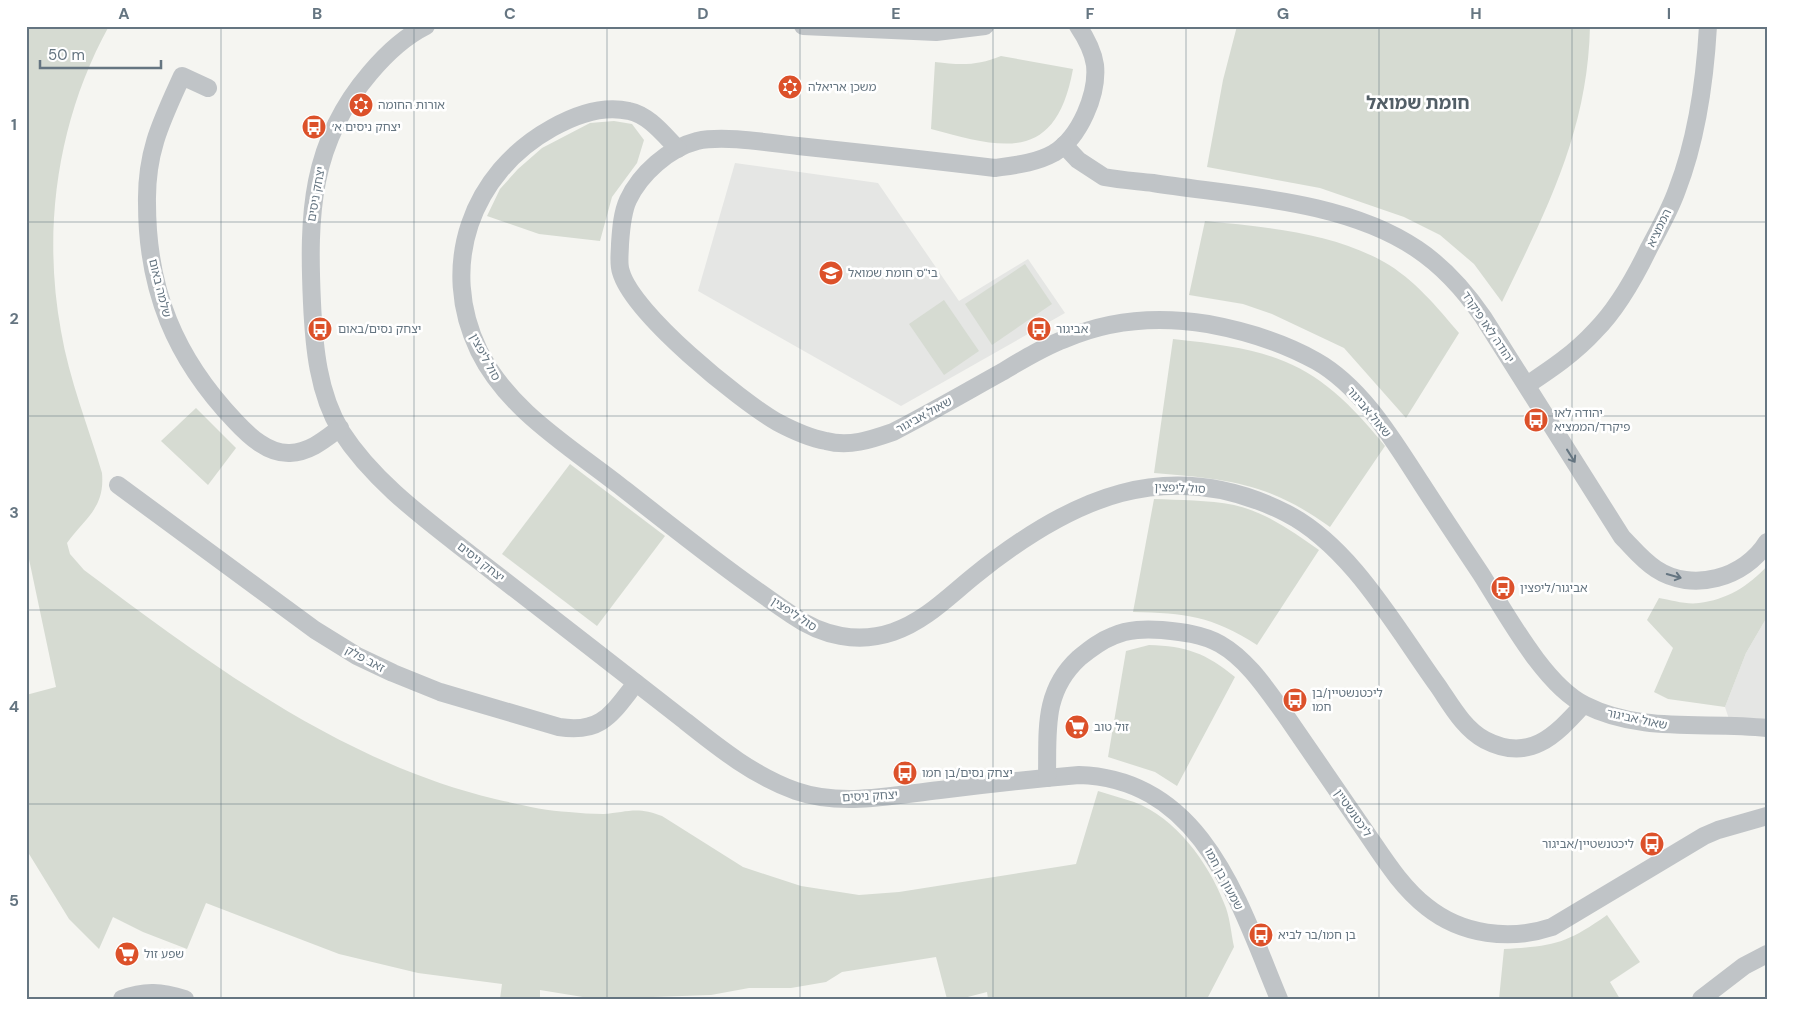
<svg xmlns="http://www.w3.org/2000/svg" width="1793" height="1025" font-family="'DM Sans','Noto Sans Hebrew',sans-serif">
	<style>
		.built { fill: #e5e6e4 }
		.green { fill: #d6dbd2 }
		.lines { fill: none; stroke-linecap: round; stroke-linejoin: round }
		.minor { stroke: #c0c4c7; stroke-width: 18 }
		.oneway { stroke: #657581 }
		.grid { fill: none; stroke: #657581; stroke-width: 1; stroke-opacity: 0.55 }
		.labels { text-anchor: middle; stroke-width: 5; stroke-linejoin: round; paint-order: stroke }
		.poi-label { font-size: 12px; fill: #657581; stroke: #fff; text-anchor: start }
		.street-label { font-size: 12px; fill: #657581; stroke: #fff }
		.district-label { font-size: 18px; font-weight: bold; fill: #525e66; stroke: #fff }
		.neatline { fill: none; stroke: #657581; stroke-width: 2 }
		.grid-label { font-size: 16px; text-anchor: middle; font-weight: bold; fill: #657581 }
	</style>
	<rect width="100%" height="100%" fill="#f5f5f1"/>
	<g class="built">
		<path d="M735,163L878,183L959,301L1028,259L1065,313L901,406L698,291Z"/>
		<path d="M1767,617V728L1731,725L1725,707L1746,653Z"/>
	</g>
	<g class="green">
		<path d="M26,26H109C58,118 42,228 61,331C69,379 88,426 102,473C105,508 86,517 67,543L70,554L84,570C208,663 341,762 495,799C518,804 545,811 569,812C580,813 592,814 603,814C627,812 638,806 662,816L743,867L801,886L859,895L899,892L1076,864L1098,791C1110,795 1122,798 1134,802C1176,818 1208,862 1224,903C1230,916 1231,933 1234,947L1207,999H988L987,992L960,999H947L936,957L842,972L826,982L791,988H749L711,995L595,999L540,990V999H500L502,984L418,973L339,954L206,903L187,949L143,932L113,917L99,949L69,919L26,849V695L56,687L26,545Z"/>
		<path d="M1237,26H1590C1588,131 1546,211 1502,302L1474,264L1440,235L1404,217L1320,188L1207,167L1223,80Z"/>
		<path d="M1001,56L1073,69C1056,163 1004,149 931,129L935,62C960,65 977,66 1001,56Z"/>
		<path d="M614,121L632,124L644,140L637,163L612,197L600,241L539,234L487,216L500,189L518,169L542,148L590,123Z"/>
		<path d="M1205,221C1265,227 1331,232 1384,262C1414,279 1437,307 1459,333L1406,418L1344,348L1272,314L1243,304L1189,295Z"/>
		<path d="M1025,264L1052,304L992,345L965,304Z"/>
		<path d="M944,300L979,351L944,375L909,324Z"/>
		<path d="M1173,339C1278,350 1317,362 1385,446L1330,527C1269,483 1228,479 1154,473Z"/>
		<path d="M196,408L236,448L208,485L161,441Z"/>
		<path d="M570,464L665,536L597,626L502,554Z"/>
		<path d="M1154,499C1180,500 1208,500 1234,505C1266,512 1293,532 1319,550L1257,645C1212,616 1185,613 1133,612Z"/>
		<path d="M1767,566V617L1746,653L1725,707L1668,699L1654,692L1673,648L1647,620L1659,598C1671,600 1687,605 1699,603C1726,600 1749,586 1767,566Z"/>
		<path d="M1149,645C1186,646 1206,653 1235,677L1177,786L1155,772L1108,757L1126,651Z"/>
		<path d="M1607,915L1640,962L1610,982L1620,999H1499L1504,949C1554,946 1566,944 1607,915Z"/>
	</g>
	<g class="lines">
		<g class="minor">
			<path d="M426,26C404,37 386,54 370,73C310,143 308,215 312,303C314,346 318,393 341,431C373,481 424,518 470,554C510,585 550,616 590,647C622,672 653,696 685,721C719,748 754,776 796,791C842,807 894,795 940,790C987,784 1033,779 1079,775C1203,779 1239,903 1279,999"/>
			<path d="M803,26L936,32L985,26"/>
			<path d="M1078,26C1086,38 1093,51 1095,65C1098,94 1080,137 1054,153C1036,163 1016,165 995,168C929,160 864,153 798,146C770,143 724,135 697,141C669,148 640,174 628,200C622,213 621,230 620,244C620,252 618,264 621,272C633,314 739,400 777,422C792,430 809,438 826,441C849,447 870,440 893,432C930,413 966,392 1002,372C1022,360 1043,347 1065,339C1111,319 1159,316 1208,324C1246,331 1282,342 1316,361C1362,387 1393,440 1421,483C1441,514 1461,544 1481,574C1506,613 1544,685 1585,705C1642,734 1706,721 1767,728"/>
			<path d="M208,88L182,76C161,122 146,152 147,203C147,290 175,358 235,421C249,436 268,454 290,453C310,452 324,440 340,428"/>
			<path d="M1064,145L1078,160L1104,177C1120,180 1136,181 1153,183C1237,196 1345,200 1417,249C1444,267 1465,291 1483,317L1622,537C1633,548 1642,560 1656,569C1692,593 1745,578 1767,542"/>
			<path d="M678,149C664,135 649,115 629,111C603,105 575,115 552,128C471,173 438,266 479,351C508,410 569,446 620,486C676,530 733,575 792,615C822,636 858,644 893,632C925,621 948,597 974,576C1069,499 1167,453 1286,513C1351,546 1396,628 1438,686C1451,705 1464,729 1485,740C1529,763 1555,736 1583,705"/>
			<path d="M1527,385C1551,369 1575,353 1595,331C1618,308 1635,277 1649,248C1659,229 1670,210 1677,190C1696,141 1705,79 1708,26"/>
			<path d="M118,485L315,630L357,656L393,673L440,692L559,727C602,734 612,713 636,683"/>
			<path d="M1047,778C1048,732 1042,692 1079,658C1090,649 1100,641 1113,636C1129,629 1145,629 1162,630C1182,632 1202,634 1220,644C1248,660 1267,690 1286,716C1312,754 1339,793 1365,831C1383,857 1401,887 1427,907C1462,935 1510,941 1552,927L1704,836L1718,830L1767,816"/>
			<path d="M122,999C145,990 162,992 185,999"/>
			<path d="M1701,999L1744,966L1767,954"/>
		</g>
	</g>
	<defs><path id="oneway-shaft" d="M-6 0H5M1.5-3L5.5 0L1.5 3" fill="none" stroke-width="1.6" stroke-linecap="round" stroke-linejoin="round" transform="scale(1.25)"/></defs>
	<g class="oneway">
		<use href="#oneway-shaft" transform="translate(1571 456) rotate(58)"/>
		<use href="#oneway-shaft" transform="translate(1674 576) rotate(16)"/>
	</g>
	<path class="grid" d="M221,26V999M414,26V999M607,26V999M800,26V999M993,26V999M1186,26V999M1379,26V999M1572,26V999M26,222H1767M26,416H1767M26,610H1767M26,804H1767"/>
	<defs>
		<symbol id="synagogue-disc" viewBox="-11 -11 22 22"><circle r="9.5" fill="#dc512a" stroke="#fff"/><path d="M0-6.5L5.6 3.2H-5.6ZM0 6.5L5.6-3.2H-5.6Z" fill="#fff"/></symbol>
		<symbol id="bus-disc" viewBox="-11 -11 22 22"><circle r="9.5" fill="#dc512a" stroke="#fff"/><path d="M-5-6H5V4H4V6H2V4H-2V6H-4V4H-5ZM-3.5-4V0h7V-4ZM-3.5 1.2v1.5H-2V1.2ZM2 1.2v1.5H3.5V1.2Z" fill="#fff"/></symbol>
		<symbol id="school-disc" viewBox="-11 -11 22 22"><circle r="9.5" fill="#dc512a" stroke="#fff"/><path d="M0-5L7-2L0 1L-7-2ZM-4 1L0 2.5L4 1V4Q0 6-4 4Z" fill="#fff"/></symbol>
		<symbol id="supermarket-disc" viewBox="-11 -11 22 22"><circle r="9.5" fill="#dc512a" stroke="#fff"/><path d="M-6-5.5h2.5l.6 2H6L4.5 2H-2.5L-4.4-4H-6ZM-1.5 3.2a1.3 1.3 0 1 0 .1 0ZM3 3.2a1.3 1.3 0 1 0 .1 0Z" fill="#fff"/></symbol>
	</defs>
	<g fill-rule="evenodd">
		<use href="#synagogue-disc" x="776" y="73" width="28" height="28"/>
		<use href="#synagogue-disc" x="347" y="91" width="28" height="28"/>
		<use href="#bus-disc" x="300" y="113" width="28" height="28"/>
		<use href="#school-disc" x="817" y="259" width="28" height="28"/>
		<use href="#bus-disc" x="306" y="315" width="28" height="28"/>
		<use href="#bus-disc" x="1025" y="315" width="28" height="28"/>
		<use href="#bus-disc" x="1522" y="406" width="28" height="28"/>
		<use href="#bus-disc" x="1489" y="574" width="28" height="28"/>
		<use href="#bus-disc" x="1281" y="686" width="28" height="28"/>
		<use href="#supermarket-disc" x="1063" y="713" width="28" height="28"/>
		<use href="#bus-disc" x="891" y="759" width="28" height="28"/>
		<use href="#bus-disc" x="1638" y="830" width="28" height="28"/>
		<use href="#bus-disc" x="1247" y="921" width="28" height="28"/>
		<use href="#supermarket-disc" x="113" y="940" width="28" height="28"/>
	</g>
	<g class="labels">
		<g class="poi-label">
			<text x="808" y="91">משכן אריאלה</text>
			<text x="378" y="109">אורות החומה</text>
			<text x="332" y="131">יצחק ניסים א׳</text>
			<text x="848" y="277">בי"ס חומת שמואל</text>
			<text x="338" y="333">יצחק נסים/באום</text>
			<text x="1056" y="333">אביגור</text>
			<text x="1554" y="417">יהודה לאו<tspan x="1554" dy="14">פיקרד/הממציא</tspan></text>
			<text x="1520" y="592">אביגור/ליפצין</text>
			<text x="1312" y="697">ליכטנשטיין/בן<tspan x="1312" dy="14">חמו</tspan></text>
			<text x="1094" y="731">זול טוב</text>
			<text x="922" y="777">יצחק נסים/בן חמו</text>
			<text x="1634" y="848" text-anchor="end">ליכטנשטיין/אביגור</text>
			<text x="1278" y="939">בן חמו/בר לביא</text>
			<text x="144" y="958">שפע זול</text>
		</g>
		<g class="street-label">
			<text transform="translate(316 194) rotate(-80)" y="4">יצחק ניסים</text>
			<text transform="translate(1659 228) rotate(-64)" y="4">הממציא</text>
			<text transform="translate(160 288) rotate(76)" y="4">שלמה באום</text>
			<text transform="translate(1488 327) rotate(56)" y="4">יהודה לאו פיקרד</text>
			<text transform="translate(485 357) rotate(62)" y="4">סול ליפצין</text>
			<text transform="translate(1369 412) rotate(50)" y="4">שאול אביגור</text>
			<text transform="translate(924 415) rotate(-29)" y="4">שאול אביגור</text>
			<text transform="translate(1180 488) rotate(2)" y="4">סול ליפצין</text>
			<text transform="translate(481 562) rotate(38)" y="4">יצחק ניסים</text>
			<text transform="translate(794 614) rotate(33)" y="4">סול ליפצין</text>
			<text transform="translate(365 659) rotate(28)" y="4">זאב פלק</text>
			<text transform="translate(1637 719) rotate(12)" y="4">שאול אביגור</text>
			<text transform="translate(870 796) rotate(-3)" y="4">יצחק ניסים</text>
			<text transform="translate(1353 813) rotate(55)" y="4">ליכטנשטיין</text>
			<text transform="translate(1224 879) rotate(62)" y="4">שמעון בן חמו</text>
		</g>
		<g class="district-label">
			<text x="1418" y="109">חומת שמואל</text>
		</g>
	</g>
	<rect width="1793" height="1025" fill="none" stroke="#ffffff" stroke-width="55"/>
	<path d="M40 60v8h121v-8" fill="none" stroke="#657581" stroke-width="2.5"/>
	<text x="48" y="60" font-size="15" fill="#657581" stroke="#ffffff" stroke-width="4" paint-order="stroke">50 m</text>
	<rect x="28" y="28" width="1738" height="970" class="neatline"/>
	<g class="grid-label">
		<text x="124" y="19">A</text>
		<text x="317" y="19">B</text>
		<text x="510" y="19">C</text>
		<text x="703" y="19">D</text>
		<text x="896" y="19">E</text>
		<text x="1090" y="19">F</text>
		<text x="1283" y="19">G</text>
		<text x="1476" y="19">H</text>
		<text x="1669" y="19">I</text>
		<text x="14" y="130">1</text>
		<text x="14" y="324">2</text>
		<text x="14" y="518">3</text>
		<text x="14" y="712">4</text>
		<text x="14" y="906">5</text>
	</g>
</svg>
